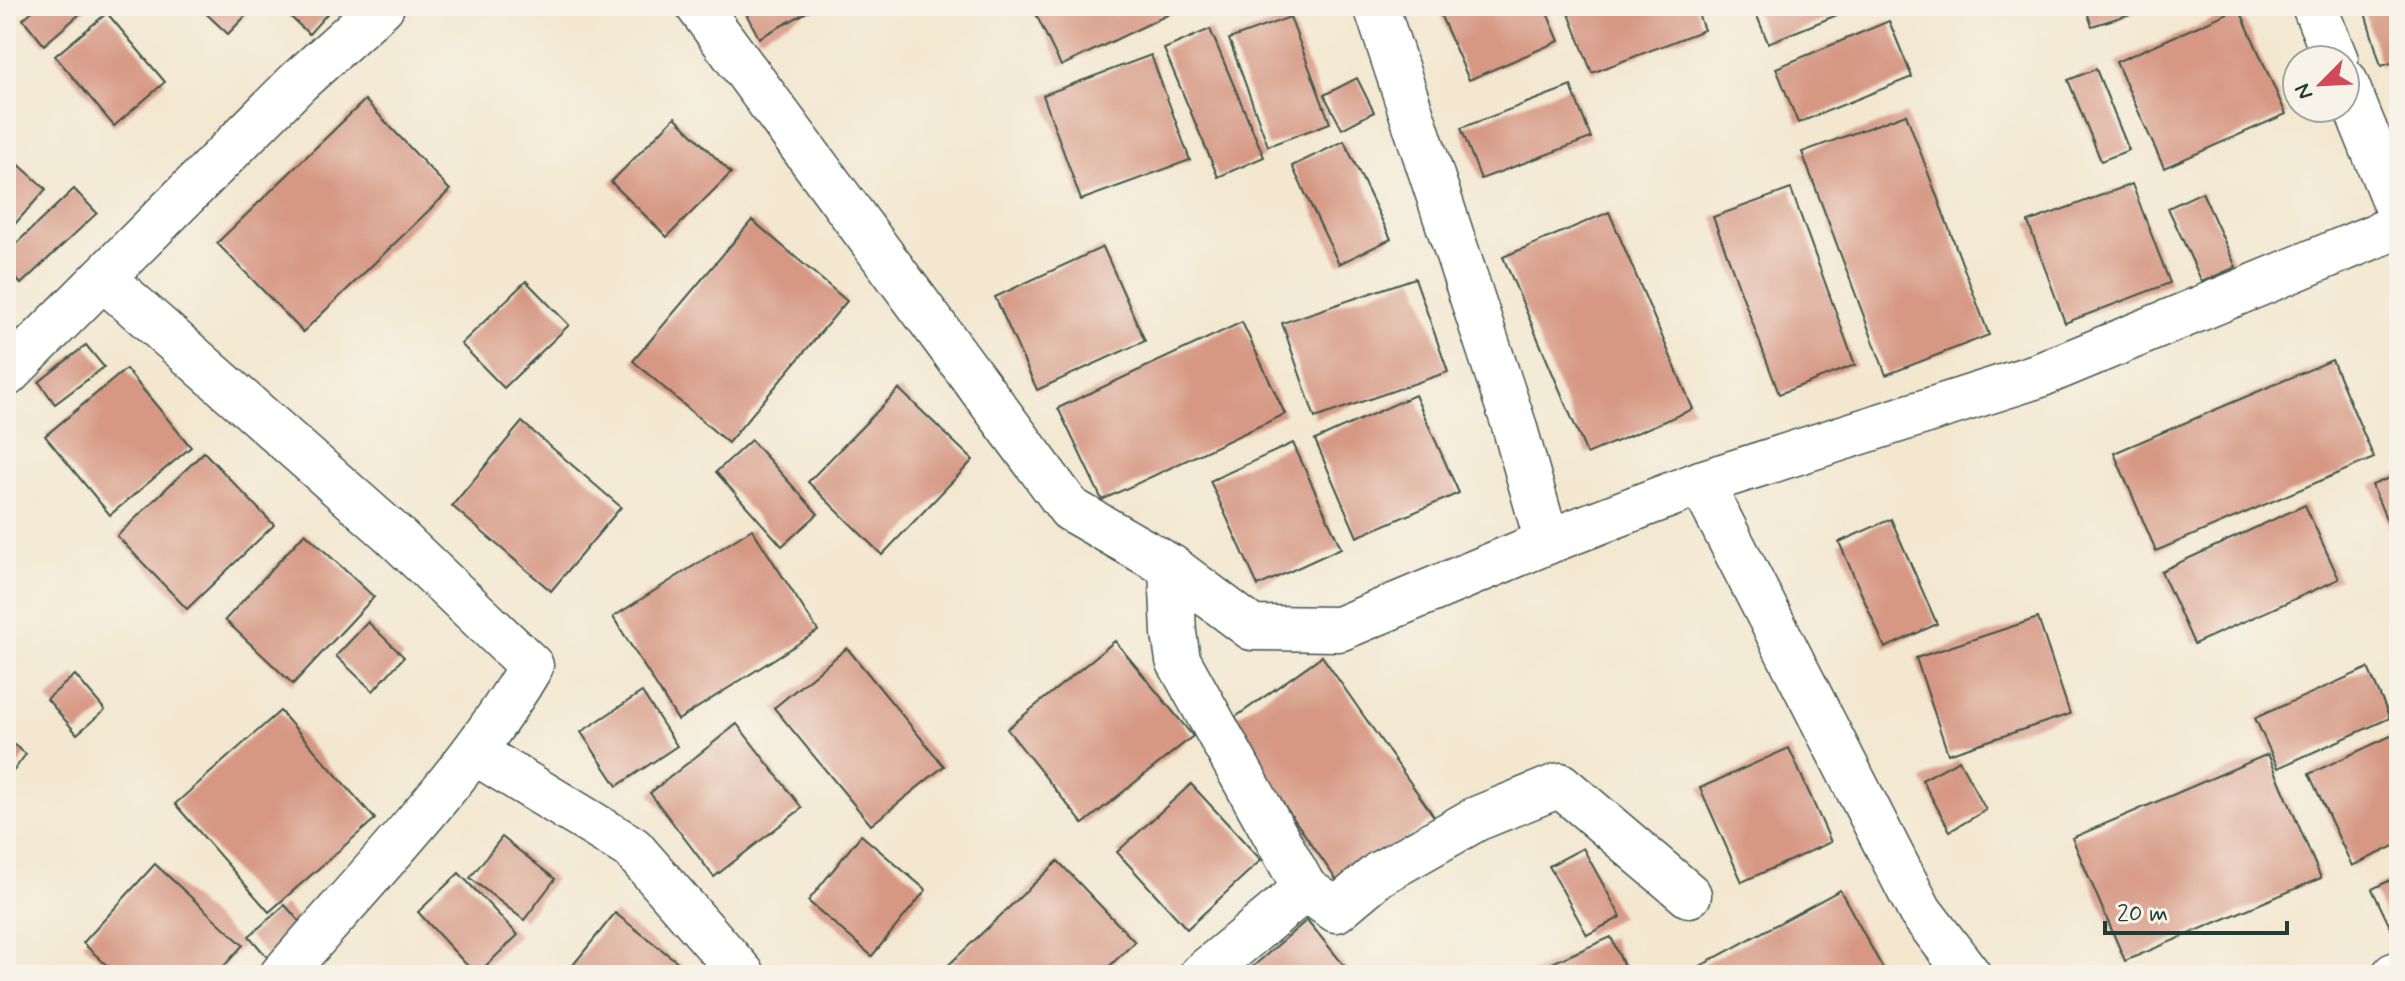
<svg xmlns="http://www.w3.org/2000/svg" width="2405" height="981" font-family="Mynerve,sans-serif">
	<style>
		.building { fill: #d69883 }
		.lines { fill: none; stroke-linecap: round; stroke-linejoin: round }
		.street-casing { stroke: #3f564b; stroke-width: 47 }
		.street { stroke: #fff; stroke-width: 44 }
	</style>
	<rect width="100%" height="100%" fill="#f7f3e8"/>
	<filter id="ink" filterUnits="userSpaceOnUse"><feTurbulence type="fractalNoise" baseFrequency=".0125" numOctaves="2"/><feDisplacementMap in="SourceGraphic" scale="16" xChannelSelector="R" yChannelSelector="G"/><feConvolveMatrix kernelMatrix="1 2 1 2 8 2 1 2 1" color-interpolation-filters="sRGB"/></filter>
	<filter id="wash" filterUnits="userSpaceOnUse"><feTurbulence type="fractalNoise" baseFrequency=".006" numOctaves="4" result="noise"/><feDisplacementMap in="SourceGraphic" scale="32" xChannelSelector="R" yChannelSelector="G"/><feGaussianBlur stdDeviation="1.8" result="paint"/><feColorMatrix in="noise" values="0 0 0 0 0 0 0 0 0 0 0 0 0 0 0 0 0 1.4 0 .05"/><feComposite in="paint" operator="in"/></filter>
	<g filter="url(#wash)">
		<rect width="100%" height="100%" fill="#f3e7cf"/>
		<g id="blocks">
			<g class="building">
				<path d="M38,6H89L44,45L23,19Z"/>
				<path d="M198,6H255L228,34Z"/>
				<path d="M279,6H334L309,34Z"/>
				<path d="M742,6H818L759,38Z"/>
				<path d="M1032,6H1186L1061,66Z"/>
				<path d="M1440,6H1544L1559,41L1469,80L1437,7Z"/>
				<path d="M1566,6H1695L1704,30L1592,73Z"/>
				<path d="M1753,6H1859L1768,43Z"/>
				<path d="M2085,6H2153V7L2092,26Z"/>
				<path d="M2363,6H2399V61L2381,66Z"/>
				<path d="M2239,8L2286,114L2164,168L2116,62Z"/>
				<path d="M107,13L165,82L114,126L55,56Z"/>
				<path d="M1290,17L1330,123L1268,146L1229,39Z"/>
				<path d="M1889,21L1912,77L1798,123L1776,68Z"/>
				<path d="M1210,29L1264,157L1218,177L1164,49Z"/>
				<path d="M1151,55L1190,160L1081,200L1043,95Z"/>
				<path d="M2096,69L2129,150L2101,161L2068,80Z"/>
				<path d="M1357,78L1374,112L1342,129L1324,95Z"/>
				<path d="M1571,86L1591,138L1481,179L1461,128Z"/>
				<path d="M365,100L450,190L303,332L217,243Z"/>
				<path d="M1906,114L1989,335L1886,375L1802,152Z"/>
				<path d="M675,117L731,173L667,237L611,182Z"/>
				<path d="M1344,141L1391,239L1339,264L1292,166Z"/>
				<path d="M6,153L46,189L6,234Z"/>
				<path d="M2132,184L2170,283L2065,323L2028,222Z"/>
				<path d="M74,189L97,213L21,284L6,268V253Z"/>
				<path d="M1791,189L1855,365L1779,394L1713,217Z"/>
				<path d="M2202,192L2236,267L2202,282L2168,208Z"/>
				<path d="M1609,212L1693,409L1587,454L1503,257Z"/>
				<path d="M752,220L847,301L728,443L633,361Z"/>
				<path d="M1103,247L1145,341L1037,390L995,297Z"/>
				<path d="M1415,278L1448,372L1315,418L1282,323Z"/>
				<path d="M526,281L569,325L504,388L461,344Z"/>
				<path d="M1242,322L1285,414L1102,500L1058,408Z"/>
				<path d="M86,345L104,367L55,404L39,382Z"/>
				<path d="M2332,360L2374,458L2156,551L2114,453Z"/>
				<path d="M126,369L191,447L110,515L45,436Z"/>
				<path d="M899,389L973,460L882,555L808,482Z"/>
				<path d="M1415,395L1459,493L1357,537L1315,440Z"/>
				<path d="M522,422L621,507L551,591L452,506Z"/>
				<path d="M751,440L818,514L782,546L716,472Z"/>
				<path d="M1293,443L1341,548L1258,586L1210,481Z"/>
				<path d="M204,452L274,525L187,609L117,536Z"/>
				<path d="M2399,474V550L2372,485Z"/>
				<path d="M2305,505L2339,579L2194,644L2161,571Z"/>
				<path d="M1891,519L1937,624L1885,648L1839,542Z"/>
				<path d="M752,529L818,631L678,720L613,617Z"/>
				<path d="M305,533L374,597L293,684L225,620Z"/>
				<path d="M2038,618L2070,714L1948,754L1916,658Z"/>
				<path d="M368,622L404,657L373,691L336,656Z"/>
				<path d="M1115,641L1193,736L1083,824L1007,729Z"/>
				<path d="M847,648L944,766L871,825L774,708Z"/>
				<path d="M1322,656L1435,818L1340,885L1227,723Z"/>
				<path d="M2368,668L2390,718L2278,768L2255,718Z"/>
				<path d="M75,675L105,710L77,734L47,699Z"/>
				<path d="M642,692L677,746L617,786L581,732Z"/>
				<path d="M280,711L375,819L269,912L175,804Z"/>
				<path d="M737,724L802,808L714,877L650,793Z"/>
				<path d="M2397,733L2399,844L2352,866L2309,774Z"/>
				<path d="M6,739L26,754L6,781Z"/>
				<path d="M1789,748L1831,842L1742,882L1700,788Z"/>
				<path d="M2268,754L2321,878L2125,961L2072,838Z"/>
				<path d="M1959,760L1986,810L1950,831L1922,780Z"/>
				<path d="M1191,784L1261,860L1187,929L1117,852Z"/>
				<path d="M861,835L926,890L872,956L808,901Z"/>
				<path d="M502,837L555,879L524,920L470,878Z"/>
				<path d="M1583,848L1621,917L1587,935L1549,866Z"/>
				<path d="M1058,861L1135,942L1100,975H938Z"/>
				<path d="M155,864L243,945L216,975H117L83,943Z"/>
				<path d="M459,873L518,935L476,975L418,912Z"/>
				<path d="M2399,876V933L2394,935L2372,889Z"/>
				<path d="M1840,890L1886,974L1691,975L1689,972Z"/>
				<path d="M285,905L310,934L274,965L249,936Z"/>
				<path d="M615,913L689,971L686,975H565Z"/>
				<path d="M1307,920L1352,975H1243Z"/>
				<path d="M1611,937L1628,975H1525Z"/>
			</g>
		</g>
	</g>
	<g filter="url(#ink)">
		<use href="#blocks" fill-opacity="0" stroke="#3f564b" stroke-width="2"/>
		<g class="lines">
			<defs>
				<g id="street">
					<path d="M698,6L1070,509L1171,567L1252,628L1339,629L1547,542L1701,483L2040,375L2399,226"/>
					<path d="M1376,6L1514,425L1547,542"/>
					<path d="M2314,6L2336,60"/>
					<path d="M2345,81L2399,214"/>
					<path d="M103,278L393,534L531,666C466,777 367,877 282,975"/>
					<path d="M6,375L299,81L382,6"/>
					<path d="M1701,483L1920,911L1969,975"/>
					<path d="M1171,567L1174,633L1178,660L1305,889"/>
					<path d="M474,752L632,848L743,975"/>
					<path d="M1201,975L1305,889L1336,910L1379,874L1476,819L1560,785L1689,895"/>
					<path d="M2394,975L2399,973"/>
				</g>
			</defs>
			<use href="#street" class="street-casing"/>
			<use href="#street" class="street"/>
		</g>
	</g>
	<rect width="2405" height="981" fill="none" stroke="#f7f3e8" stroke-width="32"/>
	<g transform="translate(2321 84) rotate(246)"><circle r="38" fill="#f7f3e8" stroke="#a1aaa0" stroke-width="2"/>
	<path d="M0-6L14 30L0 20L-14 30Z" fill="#d1495b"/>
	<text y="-12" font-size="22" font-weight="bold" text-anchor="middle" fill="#1f3d34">N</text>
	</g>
	<path d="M2105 921v12h182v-12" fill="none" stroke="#1f3d34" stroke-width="4"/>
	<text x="2117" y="921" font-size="24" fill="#1f3d34" stroke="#f7f3e8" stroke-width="6" paint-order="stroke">20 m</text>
</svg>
